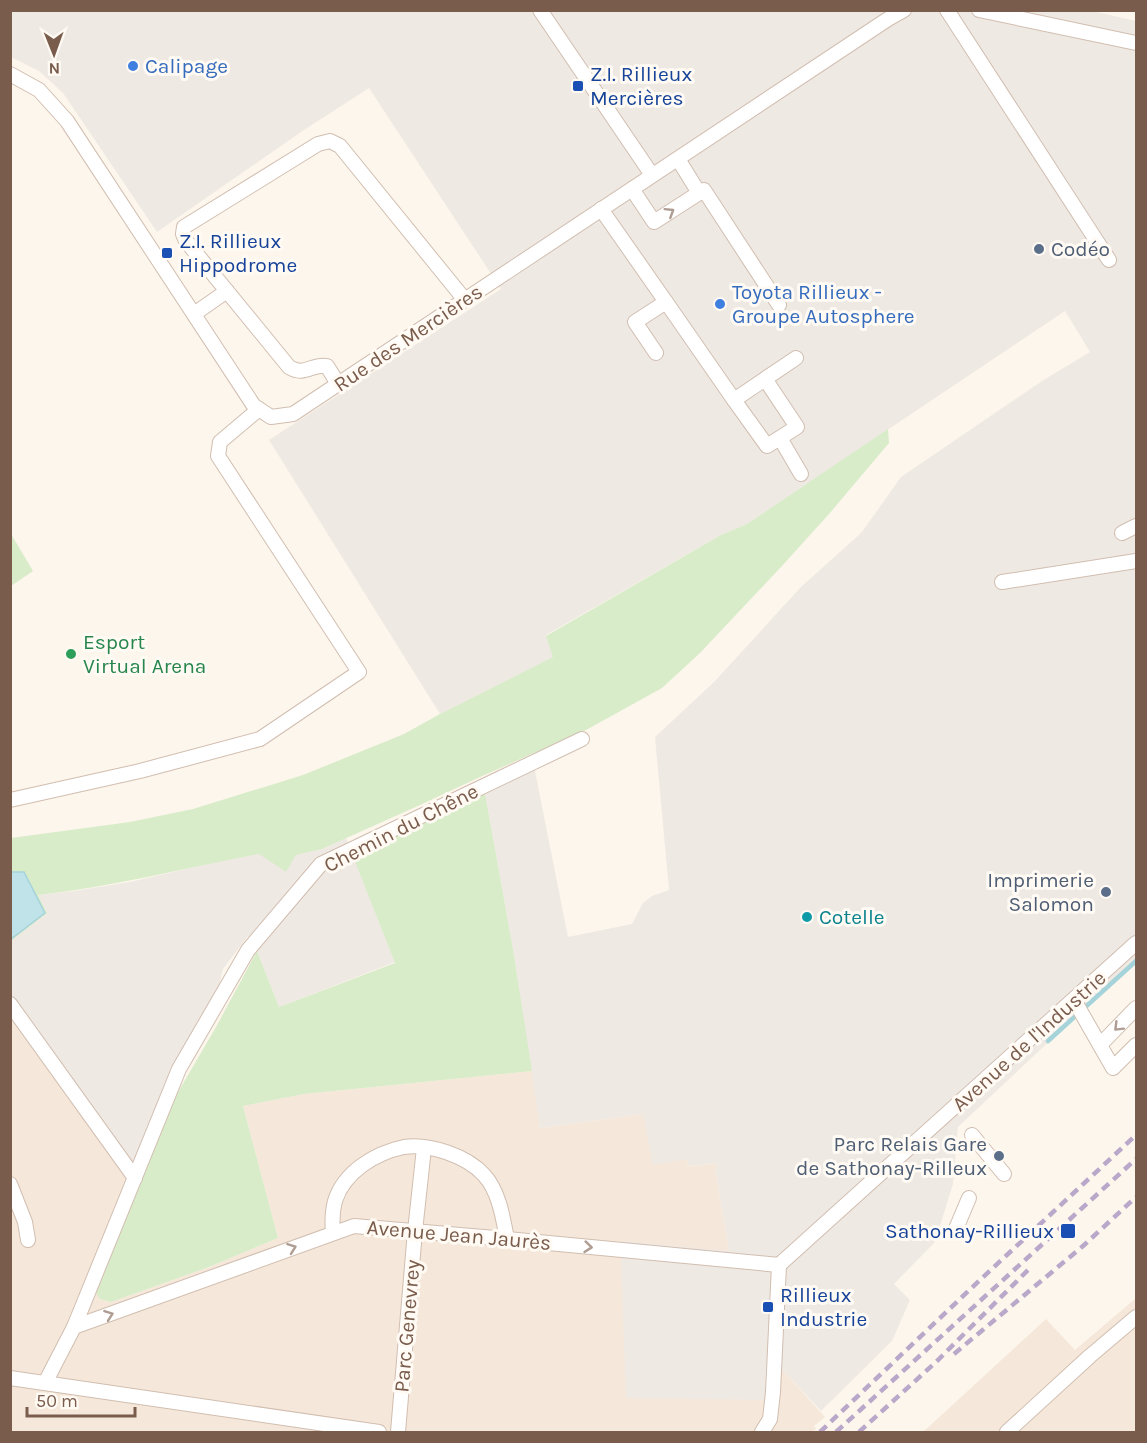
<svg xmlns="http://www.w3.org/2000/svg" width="1147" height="1443" font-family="Karla,sans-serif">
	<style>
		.residential { fill: #f5e8da }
		.industrial { fill: #efe9e4 }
		.green { fill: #d8ecc9 }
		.water { fill: #bfe3e8; stroke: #a5d3da; stroke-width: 1.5 }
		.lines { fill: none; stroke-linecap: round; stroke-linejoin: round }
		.stream { stroke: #a5d3da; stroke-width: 4.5 }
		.minor-casing { stroke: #d1beb0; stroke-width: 16 }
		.minor { stroke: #fff; stroke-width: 14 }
		.rail { stroke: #b9a8c9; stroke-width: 4.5; stroke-dasharray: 9 6; stroke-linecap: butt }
		.oneway { stroke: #af9d94 }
		.shop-dot { fill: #3f7fe0; stroke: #fffaf3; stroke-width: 2 }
		.transit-dot { fill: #1a4fb4; stroke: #fffaf3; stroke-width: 2 }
		.service-dot { fill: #5c6f8a; stroke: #fffaf3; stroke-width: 2 }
		.leisure-dot { fill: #2e9e5b; stroke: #fffaf3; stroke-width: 2 }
		.culture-dot { fill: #0f9aa8; stroke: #fffaf3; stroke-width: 2 }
		.labels { text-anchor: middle; stroke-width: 6; stroke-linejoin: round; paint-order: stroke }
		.shop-label { font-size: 21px; fill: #366cbe; stroke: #fffaf3; text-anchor: start }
		.transit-label { font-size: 21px; fill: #164399; stroke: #fffaf3; text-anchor: start }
		.service-label { font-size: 21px; fill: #4e5e75; stroke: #fffaf3; text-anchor: end }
		.street-label { font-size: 21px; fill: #7a5c4d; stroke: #fffaf3 }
		.leisure-label { font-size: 21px; fill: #27864d; stroke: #fffaf3; text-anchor: start }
		.culture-label { font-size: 21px; fill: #0d838f; stroke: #fffaf3; text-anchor: start }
	</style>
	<rect width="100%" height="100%" fill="#fdf6ec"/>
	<g class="residential">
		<path d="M11,999L134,1169L96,1292L100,1299L111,1302L209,1267L278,1238L243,1106L304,1094L532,1071L540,1128L643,1114L687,1159L688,1166L696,1165L697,1166L716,1163L717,1168L715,1169L729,1251L623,1242L765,1399L766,1369L783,1370L825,1417L814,1426L816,1429L811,1432H11Z"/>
		<path d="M1136,1298V1432H923L1046,1319L1075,1350Z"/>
	</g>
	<g class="industrial">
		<path d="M1088,10L1136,21V960L958,1127L953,1184L935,1242L894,1284L910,1300L892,1341L821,1411L783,1370L766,1369L765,1400L626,1398L621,1256L623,1241L729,1251L715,1169L717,1168L716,1163L696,1166L695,1165L688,1166L687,1159L653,1165L643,1114L540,1128L513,949L484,788L534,766L568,937L632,924L643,903L652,896L669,890L655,737L714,682L801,587L862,532L901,477L1042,381L1090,352L1065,311L747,524L721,535L546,635L554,657L440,714L269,440L501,289L369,88L304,130L157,232L63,93L39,71L11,57L10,11Z"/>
		<path d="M346,838L395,962L279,1007L257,951L248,936L223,969L219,986L134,1169L11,999L10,941L47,913L37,895L74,891L130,882L207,864L259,854L296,855L322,849Z"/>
	</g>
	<g class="green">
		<path d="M888,429L889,443L829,514L781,567L700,653L662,688L586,730L480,777L420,805L322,849L296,855L286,872L259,854C185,868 113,887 38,895L47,913L11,941V838L130,822L193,809L303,775L404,734L440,714L553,657L546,636L721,535L747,524Z"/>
		<path d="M11,534L33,571L11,586H10Z"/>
		<path d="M484,788L513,949L532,1071L304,1094L243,1106L278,1238L209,1267L111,1302L100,1299L96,1293L100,1279L178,1092L216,1027L257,951L279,1007L395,963L354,859Z"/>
	</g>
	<path class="water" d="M11,872H24L45,913L11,939Z"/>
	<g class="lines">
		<path class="stream" d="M1048,1041L1136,961"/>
		<defs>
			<g id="minor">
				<path d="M540,10L652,175"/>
				<path d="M947,10L1109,260"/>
				<path d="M979,10L1136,43"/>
				<path d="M10,74L39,90L67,121L254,406L271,417L293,414L888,19L904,10"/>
				<path d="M632,189L654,222L699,193L678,159"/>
				<path d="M699,193L704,190L779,305"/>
				<path d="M601,209L666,302L635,322L656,353"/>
				<path d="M666,302L734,400L796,358"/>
				<path d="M194,314L227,291"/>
				<path d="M338,384L327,366C312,363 305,377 289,367L186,241L183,234L184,227L318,144L330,141L340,146L465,300"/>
				<path d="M734,400L767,446L797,427L765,379"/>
				<path d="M780,438L801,474"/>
				<path d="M1122,533L1136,526"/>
				<path d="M1002,582L1136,561"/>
				<path d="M10,800L140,771L260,739L359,672L218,456L220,442L259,409"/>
				<path d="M1074,1000L1113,1068L1136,1045"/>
				<path d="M10,1004L135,1178"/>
				<path d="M1100,1045L1136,1008"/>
				<path d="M972,1135L1004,1174"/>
				<path d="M10,1184L25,1222L28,1240"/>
				<path d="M955,1231L969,1198"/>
				<path d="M333,1233C332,1222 332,1212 335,1201C344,1172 375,1153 404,1147C429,1143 467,1156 484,1175C499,1191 503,1218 507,1239"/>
				<path d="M74,1327L179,1069L248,950L321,864L582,739"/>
				<path d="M10,1378L379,1432"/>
				<path d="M45,1383L74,1327L354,1226L507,1239L779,1265"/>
				<path d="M398,1432L415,1231L424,1148"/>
				<path d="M762,1432L770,1419L773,1392L779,1265L1136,943"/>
				<path d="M1007,1432L1090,1356L1136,1317"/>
			</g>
		</defs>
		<use href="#minor" class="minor-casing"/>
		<use href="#minor" class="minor"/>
		<g class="rail">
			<path d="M954,1354L1083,1246L1136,1197"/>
			<path d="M820,1432L981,1279L1136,1135"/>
			<path d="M836,1432L1136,1159"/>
			<path d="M859,1432L936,1362L1028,1270"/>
		</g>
	</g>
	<defs><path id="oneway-chevron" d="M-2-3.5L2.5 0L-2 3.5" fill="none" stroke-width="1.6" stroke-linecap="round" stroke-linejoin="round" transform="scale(1.5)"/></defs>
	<g class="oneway">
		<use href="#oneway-chevron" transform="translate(670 212) rotate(-32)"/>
		<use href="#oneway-chevron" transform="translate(1118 1027) rotate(135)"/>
		<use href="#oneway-chevron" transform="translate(588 1247) rotate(6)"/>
		<use href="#oneway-chevron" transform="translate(292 1248) rotate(-20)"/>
		<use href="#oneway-chevron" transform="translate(109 1315) rotate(-20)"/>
	</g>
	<g class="shop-dot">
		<circle cx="133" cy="66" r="6"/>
		<circle cx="720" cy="304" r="6"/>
	</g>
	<g class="transit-dot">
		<rect x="572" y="80" width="12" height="12" rx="3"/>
		<rect x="161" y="247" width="12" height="12" rx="3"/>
		<rect x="1060" y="1223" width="16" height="16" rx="3"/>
		<rect x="762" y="1301" width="12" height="12" rx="3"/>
	</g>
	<g class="service-dot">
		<circle cx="1039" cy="249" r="6"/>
		<circle cx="1106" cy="892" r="6"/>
		<circle cx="999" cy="1156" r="6"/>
	</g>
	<circle class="leisure-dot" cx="71" cy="654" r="6"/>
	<circle class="culture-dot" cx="807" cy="917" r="6"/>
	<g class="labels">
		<g class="shop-label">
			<text x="145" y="73">Calipage</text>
			<text x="732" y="299">Toyota Rillieux -<tspan x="732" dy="24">Groupe Autosphere</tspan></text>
		</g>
		<g class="transit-label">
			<text x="590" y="81">Z.I. Rillieux<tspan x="590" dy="24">Mercières</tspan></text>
			<text x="179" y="248">Z.I. Rillieux<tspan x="179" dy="24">Hippodrome</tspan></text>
			<text x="1054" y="1238" text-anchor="end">Sathonay-Rillieux</text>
			<text x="780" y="1302">Rillieux<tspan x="780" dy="24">Industrie</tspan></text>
		</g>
		<g class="service-label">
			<text x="1051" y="256" text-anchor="start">Codéo</text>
			<text x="1094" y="887">Imprimerie<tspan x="1094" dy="24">Salomon</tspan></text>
			<text x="987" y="1151">Parc Relais Gare<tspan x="987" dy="24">de Sathonay-Rilleux</tspan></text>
		</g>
		<g class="street-label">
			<text transform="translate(408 338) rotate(-34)" y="7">Rue des Mercières</text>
			<text transform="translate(401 828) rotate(-27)" y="7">Chemin du Chêne</text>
			<text transform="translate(1029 1041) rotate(-42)" y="7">Avenue de l'Industrie</text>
			<text transform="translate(459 1235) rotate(5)" y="7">Avenue Jean Jaurès</text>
			<text transform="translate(407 1326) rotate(-85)" y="7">Parc Genevrey</text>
		</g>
		<g class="leisure-label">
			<text x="83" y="649">Esport<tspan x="83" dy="24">Virtual Arena</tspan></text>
		</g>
		<g class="culture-label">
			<text x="819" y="924">Cotelle</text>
		</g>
	</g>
	<rect width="1147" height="1443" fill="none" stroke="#7a5c4d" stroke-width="24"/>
	<g transform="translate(54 54) rotate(179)" stroke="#fffaf3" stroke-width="4.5" paint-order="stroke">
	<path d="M0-4.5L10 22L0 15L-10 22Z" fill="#7a5c4d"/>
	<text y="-9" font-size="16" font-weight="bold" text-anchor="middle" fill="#7a5c4d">N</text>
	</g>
	<path d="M27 1407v9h108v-9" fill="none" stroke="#7a5c4d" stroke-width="3"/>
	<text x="36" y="1407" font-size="18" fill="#7a5c4d" stroke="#fffaf3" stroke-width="4.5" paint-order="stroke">50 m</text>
</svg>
